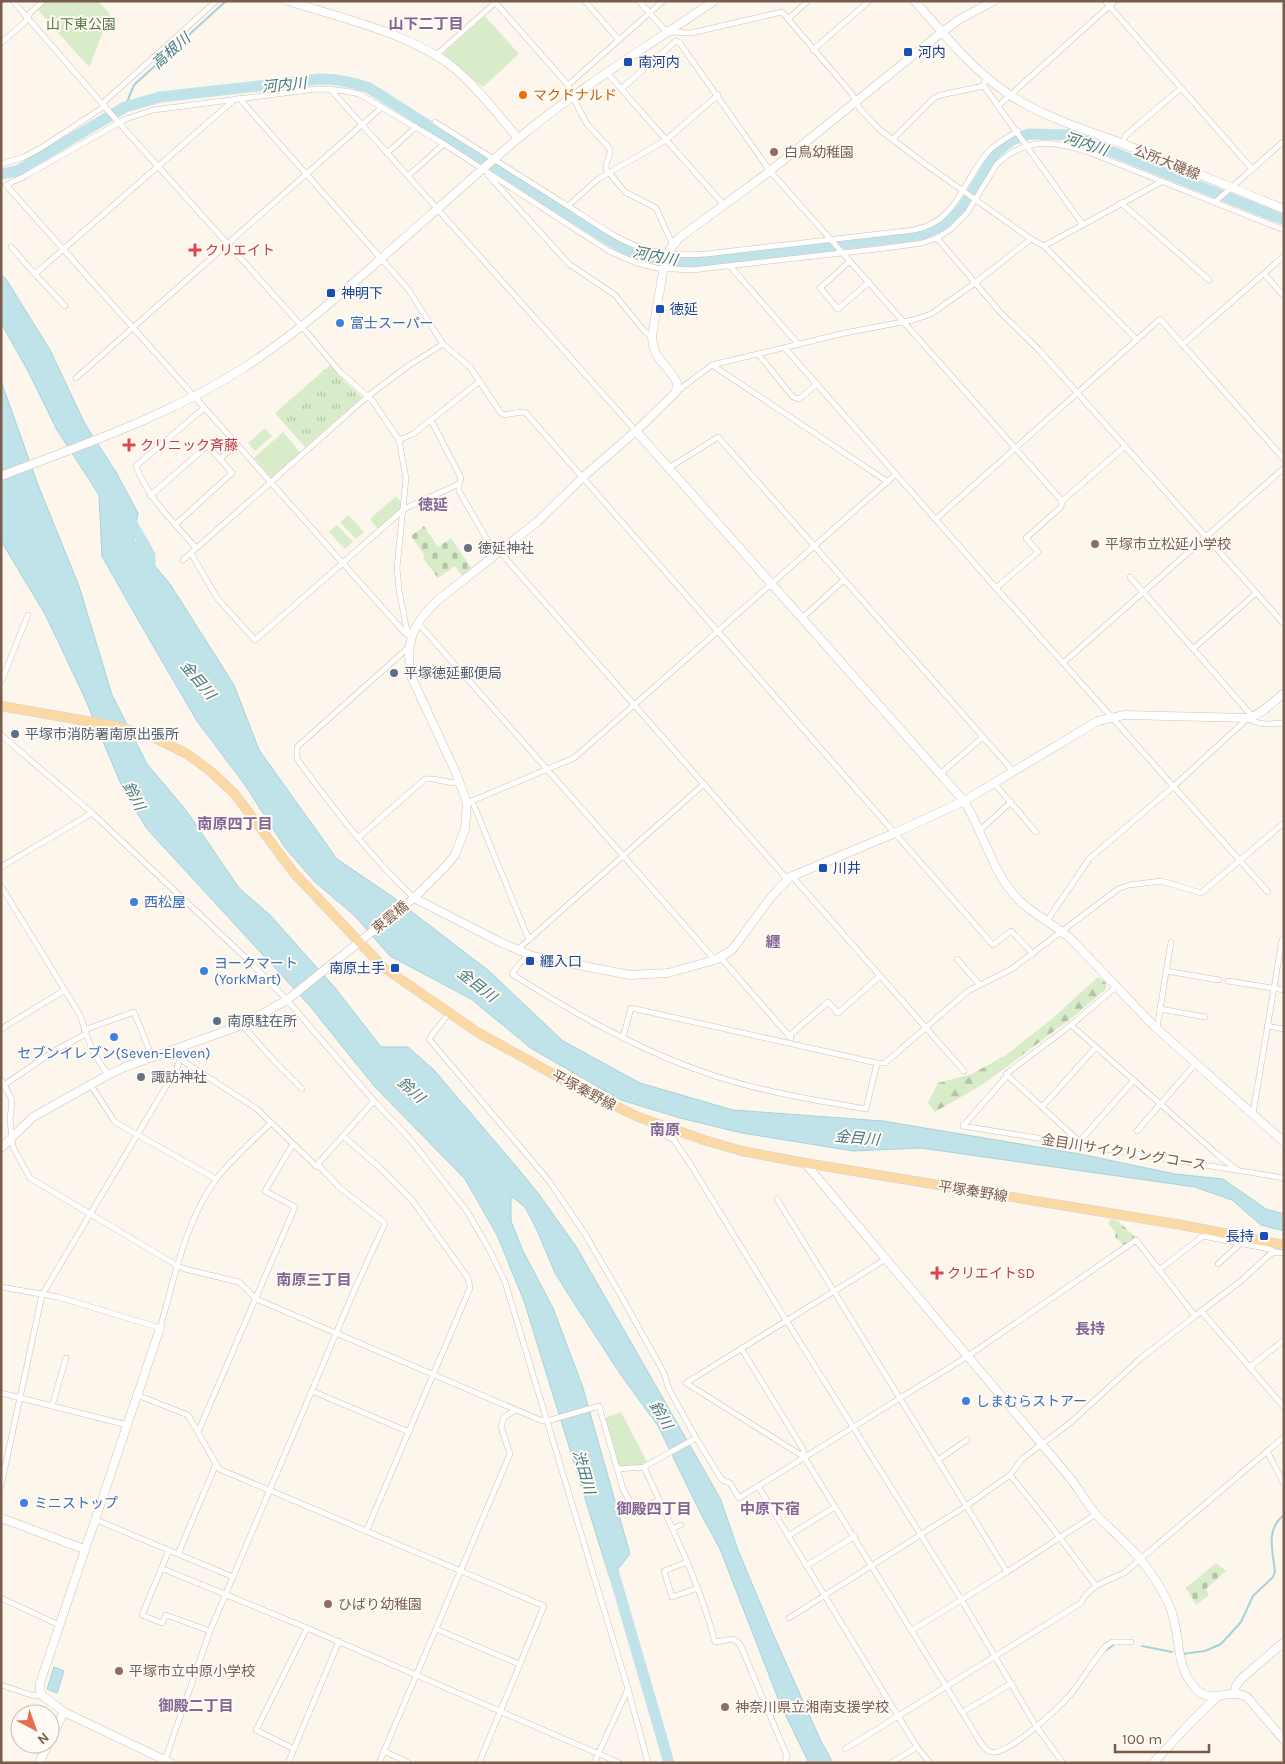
<svg xmlns="http://www.w3.org/2000/svg" width="1285" height="1764" font-family="Karla,'Noto Sans JP',sans-serif">
	<style>
		.grass { fill: url(#grass-tufts) }
		.forest { fill: url(#forest-firs) }
		.cemetery { fill: url(#cemetery-stones) }
		.park { fill: #d8ecc9 }
		.water { fill: #bfe3e8; stroke: #a5d3da }
		.lines { fill: none; stroke-linecap: round; stroke-linejoin: round }
		.stream { stroke: #a5d3da; stroke-width: 2 }
		.river { stroke: #bfe3e8; stroke-width: 11 }
		.street-casing { stroke: #d1beb0; stroke-width: 6 }
		.secondary-casing { stroke: #d6c0b0; stroke-width: 9 }
		.primary-casing { stroke: #dad1cd; stroke-width: 10 }
		.street { stroke: #fff; stroke-width: 5 }
		.secondary { stroke: #fff; stroke-width: 8 }
		.primary { stroke: #fbd9a5; stroke-width: 9 }
		.transit-dot { fill: #1a4fb4; stroke: #fffaf3; stroke-width: 2 }
		.food-dot { fill: #e8710a; stroke: #fffaf3; stroke-width: 2 }
		.education-dot { fill: #8d6e63; stroke: #fffaf3; stroke-width: 2 }
		.health-dot { fill: #e0444e; stroke: #fffaf3; stroke-width: 2 }
		.shop-dot { fill: #3f7fe0; stroke: #fffaf3; stroke-width: 2 }
		.worship-dot { fill: #6b7280; stroke: #fffaf3; stroke-width: 2 }
		.service-dot { fill: #5c6f8a; stroke: #fffaf3; stroke-width: 2 }
		.labels { text-anchor: middle; stroke-width: 4; stroke-linejoin: round; paint-order: stroke }
		.park-label { font-size: 14px; fill: #537a41; stroke: #fffaf3 }
		.transit-label { font-size: 14px; fill: #164399; stroke: #fffaf3; text-anchor: start }
		.food-label { font-size: 14px; fill: #c56008; stroke: #fffaf3; text-anchor: start }
		.education-label { font-size: 14px; fill: #785e54; stroke: #fffaf3; text-anchor: start }
		.street-label { font-size: 14px; fill: #7a5c4d; stroke: #fffaf3 }
		.health-label { font-size: 14px; fill: #be3a42; stroke: #fffaf3; text-anchor: start }
		.shop-label { font-size: 14px; fill: #366cbe; stroke: #fffaf3; text-anchor: start }
		.worship-label { font-size: 14px; fill: #5b616d; stroke: #fffaf3; text-anchor: start }
		.service-label { font-size: 14px; fill: #4e5e75; stroke: #fffaf3; text-anchor: start }
		.neighbourhood-label { font-size: 15px; font-weight: bold; fill: #846695; stroke: #fffaf3 }
		.water-label { font-size: 15px; font-style: italic; fill: #437c86; stroke: #fffaf3 }
	</style>
	<defs>
		<pattern id="grass-tufts" width="24" height="20" patternUnits="userSpaceOnUse" patternTransform="scale(1.25)"><rect width="24" height="20" fill="#d8ecc9"/><path d="M3 7l-1-3M5 7V3M7 7l1-3M15 17l-1-3M17 17v-4M19 17l1-3" fill="none" stroke="#b4c2a5"/></pattern>
		<pattern id="forest-firs" width="22" height="20" patternUnits="userSpaceOnUse" patternTransform="scale(1.25)"><rect width="22" height="20" fill="#d8ecc9"/><path d="M5 1l3.5 6h-7zM16 11l3.5 6h-7z" fill="#b4c2a5"/></pattern>
		<pattern id="cemetery-stones" width="16" height="16" patternUnits="userSpaceOnUse" patternTransform="scale(1.25)"><rect width="16" height="16" fill="#d8ecc9"/><path d="M2 7V4a2 2 0 0 1 4 0v3zM10 15v-3a2 2 0 0 1 4 0v3z" fill="#b4c2a5"/></pattern>
	</defs>
	<rect width="100%" height="100%" fill="#fdf6ec"/>
	<path class="grass" d="M330,365L345,382L361,396L360,399L305,447L275,413Z"/>
	<path class="forest" d="M1098,977L1106,983V989L1073,1017L985,1083L935,1112L928,1103L938,1083L972,1074L1006,1055L1053,1018Z"/>
	<g class="cemetery">
		<path d="M424,526L438,547L451,538L472,569L462,576L455,566L438,578L423,558L425,556L411,536Z"/>
		<path d="M1112,1219L1118,1221L1135,1237L1124,1245L1115,1237L1116,1233L1108,1223Z"/>
		<path d="M1216,1563L1226,1571L1206,1589L1209,1595L1196,1605L1186,1588Z"/>
	</g>
	<g class="park">
		<path d="M45,1H98L110,14L89,67L37,9Z"/>
		<path d="M485,16L519,54L483,87L443,54Z"/>
		<path d="M265,428L272,436L255,451L248,443Z"/>
		<path d="M283,432L300,452L271,478L254,458Z"/>
		<path d="M396,496L401,502V509L378,529L370,519Z"/>
		<path d="M348,515L364,532L356,539L340,522Z"/>
		<path d="M337,525L353,542L345,549L329,532Z"/>
		<path d="M621,1412L647,1462L638,1466H619L605,1418Z"/>
	</g>
	<g class="water">
		<path d="M1,275L6,279L50,350L85,424L116,472L138,513L133,540L170,584L234,685L259,750L337,859L390,895L489,971L563,1041L640,1083L733,1110L883,1121L1080,1154L1175,1174L1223,1179L1266,1209L1284,1214V1231L1261,1225L1232,1200L1195,1187L921,1148L853,1151L742,1133L680,1118L621,1100L532,1049L471,999L390,956L355,916L315,882L286,849L245,785L197,721L141,625L102,556L99,495L57,430L28,371L1,323Z"/>
		<path d="M1,381L38,485L79,586L112,695L147,764L185,809L239,888L270,915L336,989L381,1047H408L434,1070L515,1165L538,1193L577,1248L720,1498L738,1550L773,1634L820,1739L833,1763H809L781,1706L720,1549L702,1516L658,1426L621,1375L572,1300L555,1273L536,1228L525,1207L511,1196V1221L523,1251L553,1308L583,1388L630,1554L610,1579L524,1301L497,1235L465,1179L374,1086L309,1005L147,829L123,789L83,694L45,614L1,541Z"/>
		<path d="M54,1667L64,1671L57,1693L47,1689Z"/>
	</g>
	<g class="lines">
		<g class="stream">
			<path d="M125,107L134,85L226,1"/>
			<path d="M1142,1646L1172,1652"/>
			<path d="M1105,1651L1115,1644"/>
			<path d="M1182,1654L1205,1651L1221,1644L1241,1622L1253,1596L1273,1577L1275,1572C1273,1551 1265,1529 1284,1515"/>
		</g>
		<g class="river">
			<path d="M1,174L17,171L125,107L160,97L320,79C338,79 352,82 369,88L609,240C638,258 658,260 692,262L921,235L939,227L954,217L963,207L996,153L1012,140L1029,134L1070,135L1284,220"/>
			<path d="M127,515L150,555V573"/>
			<path d="M610,1560L669,1763"/>
		</g>
		<defs>
			<g id="street">
				<path d="M13,1L119,123L298,322L340,372L372,400L399,440L406,478L397,568L399,590L406,626L411,637"/>
				<path d="M494,1L568,85L572,96L587,124L610,149C611,156 605,162 606,169L625,192L656,208L673,245"/>
				<path d="M585,1L619,40"/>
				<path d="M639,1L663,28L669,32L691,33L782,12L852,94L860,109L879,129L925,164L1031,239L1044,246L1137,340"/>
				<path d="M1105,1L1252,169"/>
				<path d="M788,19L808,1"/>
				<path d="M1,43L25,22L30,13L43,1"/>
				<path d="M813,50L869,1"/>
				<path d="M436,55L496,2"/>
				<path d="M607,73L723,204"/>
				<path d="M987,77L984,83V86L998,106"/>
				<path d="M568,85L663,1"/>
				<path d="M330,89L636,431"/>
				<path d="M621,89L676,41L679,42L770,171L1062,501"/>
				<path d="M239,98L408,289L443,344L470,367L500,412L504,415L522,412L526,413L993,945L1011,931L1033,954"/>
				<path d="M103,103L216,1"/>
				<path d="M435,122L568,206L598,179L666,140L718,95"/>
				<path d="M893,139L934,98L941,95L984,86"/>
				<path d="M1122,144L1126,135L1180,89"/>
				<path d="M387,153L416,127"/>
				<path d="M1,164L24,157L41,148L105,106"/>
				<path d="M488,175L569,264L615,295L645,332L652,336"/>
				<path d="M408,176L444,144"/>
				<path d="M1215,202L1284,141"/>
				<path d="M1121,203L1209,280"/>
				<path d="M568,206C619,239 642,259 706,254L914,230C959,221 962,180 989,151C997,143 1008,137 1018,131"/>
				<path d="M1083,225L998,106L1115,1"/>
				<path d="M937,238L1000,312L1038,349L1284,624"/>
				<path d="M1044,246L1161,182"/>
				<path d="M11,247L35,274L235,99"/>
				<path d="M850,261L820,288L838,309L869,282"/>
				<path d="M730,266L799,345"/>
				<path d="M35,274L65,306"/>
				<path d="M1264,274L1284,296"/>
				<path d="M1182,345L1284,256"/>
				<path d="M785,348L996,588L1268,892"/>
				<path d="M758,354L793,397L799,399L817,384"/>
				<path d="M712,365L888,482"/>
				<path d="M76,378L382,107"/>
				<path d="M480,381L431,420L461,478L459,484V491L496,555"/>
				<path d="M676,392L712,365L845,333L913,320L931,314L975,283L1031,239"/>
				<path d="M399,440L413,434L431,420"/>
				<path d="M669,468L718,437L1013,771"/>
				<path d="M150,496L207,446L220,459"/>
				<path d="M936,519L1160,319L1284,459"/>
				<path d="M176,524L232,473L220,459L236,444"/>
				<path d="M196,548C173,521 149,500 136,466L204,408"/>
				<path d="M500,552L787,879"/>
				<path d="M191,553L217,598L255,640L404,509L459,484"/>
				<path d="M183,560L368,396L408,366L443,344"/>
				<path d="M1130,577L1253,717"/>
				<path d="M996,588L1038,552L1026,538L1061,507L1062,501L1124,447"/>
				<path d="M802,618L844,580"/>
				<path d="M419,624L715,960"/>
				<path d="M411,637L405,633L6,185L25,176L126,119L153,110L316,89C331,89 344,90 359,94L444,144L609,251L634,262L656,268L692,270L886,248L922,243L937,238L951,229L967,213L997,164C1027,136 1056,141 1091,153L1284,230"/>
				<path d="M409,647L297,747V759C333,808 370,856 414,898"/>
				<path d="M1193,649L1255,594"/>
				<path d="M1063,663L1284,468"/>
				<path d="M1,682L28,615"/>
				<path d="M1,735L92,813L247,959L287,1000L374,1101L409,1138L467,1211L490,1251L505,1282L628,1689L648,1763"/>
				<path d="M940,774L983,737"/>
				<path d="M994,783L1036,832"/>
				<path d="M472,801L529,940"/>
				<path d="M467,803L574,758L896,474"/>
				<path d="M980,830L1011,802"/>
				<path d="M358,838L425,779C438,777 447,785 459,782"/>
				<path d="M1,867L92,813"/>
				<path d="M792,876L964,1071"/>
				<path d="M1,886L80,1015L92,1050L108,1075"/>
				<path d="M1047,921L1089,859L1173,787L1248,718C1259,726 1270,724 1284,723"/>
				<path d="M517,950L704,784"/>
				<path d="M529,955L519,964L512,974C590,1024 675,1070 766,1090C799,1098 833,1103 866,1109L877,1063H885L968,991L1010,970L1118,889L1129,885L1161,881L1201,893L1284,823"/>
				<path d="M721,958L791,1038"/>
				<path d="M957,959L979,984"/>
				<path d="M1166,971L1219,980"/>
				<path d="M1228,981L1284,990"/>
				<path d="M1160,1009L1205,1017"/>
				<path d="M449,1013L429,1039L549,1181L585,1234L620,1294L664,1373L669,1389L696,1438"/>
				<path d="M242,1025L277,1064L302,1089"/>
				<path d="M1071,1025L1218,1155L1236,1169"/>
				<path d="M1267,1026L1284,1029"/>
				<path d="M1157,1028L1171,942"/>
				<path d="M1,1029L65,990"/>
				<path d="M84,1030L134,1012L152,1057"/>
				<path d="M789,1036L828,1002L838,1013L880,976"/>
				<path d="M623,1037L631,1008L877,1063"/>
				<path d="M1,1079L12,1100L10,1120L13,1147L30,1178L178,1266L185,1269L239,1282L256,1299L540,1420L547,1421L599,1406L623,1489L635,1511L659,1500"/>
				<path d="M90,1084L115,1122L216,1179"/>
				<path d="M1,1087L54,1051L86,1034"/>
				<path d="M1042,1107L1096,1047"/>
				<path d="M1253,1113L1282,940L1284,941"/>
				<path d="M653,1123L654,1130L674,1140L692,1167L786,1320L961,1599L1036,1726L1063,1763"/>
				<path d="M963,1126L1284,1178"/>
				<path d="M963,1126L1007,1076"/>
				<path d="M1137,1131L1196,1063"/>
				<path d="M343,1136L379,1167L412,1200L468,1278L470,1288L366,1532"/>
				<path d="M1080,1141L1134,1080"/>
				<path d="M1083,1145L1006,1074L1071,1025L1116,987"/>
				<path d="M316,1166L374,1101"/>
				<path d="M777,1199L1007,1572"/>
				<path d="M1218,1264L1241,1243"/>
				<path d="M1159,1270L1203,1236L1269,1249L1275,1252"/>
				<path d="M1,1287L58,1297L160,1328C175,1277 185,1221 217,1178C233,1158 253,1140 271,1123"/>
				<path d="M1201,1311L1284,1407"/>
				<path d="M741,1348L803,1449L804,1457L970,1725C975,1733 982,1749 991,1752C1007,1757 1059,1707 1070,1695C1083,1679 1093,1661 1106,1646L1112,1642H1131"/>
				<path d="M1250,1367L1284,1340"/>
				<path d="M312,1391L409,1432"/>
				<path d="M1,1393L127,1425"/>
				<path d="M137,1395L188,1415L219,1469L544,1606L479,1763"/>
				<path d="M52,1406L66,1358"/>
				<path d="M198,1432L295,1207L265,1191L293,1144"/>
				<path d="M1267,1451L1284,1484"/>
				<path d="M804,1457L686,1383L886,1259"/>
				<path d="M938,1460L967,1440"/>
				<path d="M644,1467C670,1524 699,1581 715,1642L733,1639L740,1644L787,1756L785,1763"/>
				<path d="M618,1469L644,1467L696,1438L722,1480L730,1483L739,1498L968,1356L1136,1240L1195,1316L1242,1280L1269,1255L1275,1252L1284,1253"/>
				<path d="M1010,1475L1048,1522L1096,1586"/>
				<path d="M1,1486L42,1295L177,1068L180,1059L175,1049"/>
				<path d="M758,1486L898,1716L917,1747L930,1763"/>
				<path d="M94,1519L233,1577"/>
				<path d="M673,1528L681,1525"/>
				<path d="M788,1536L835,1507"/>
				<path d="M169,1550L142,1615L162,1623L166,1615L210,1631"/>
				<path d="M178,1554L216,1464"/>
				<path d="M687,1562L664,1571L672,1597L698,1588"/>
				<path d="M806,1566L855,1536"/>
				<path d="M161,1568L307,1628L620,1763"/>
				<path d="M1,1598L59,1625"/>
				<path d="M789,1618L966,1506L1010,1475L1022,1459L1070,1423L1140,1359L1195,1316"/>
				<path d="M436,1629L519,1664"/>
				<path d="M912,1630L1007,1572L1096,1514"/>
				<path d="M1,1685L31,1695L43,1696"/>
				<path d="M963,1712L1012,1683"/>
				<path d="M294,1749L256,1730L307,1628"/>
				<path d="M845,1749L1081,1603C1089,1585 1107,1581 1124,1573L1284,1437"/>
				<path d="M384,1751L409,1763"/>
				<path d="M165,1760L210,1631L354,1291L385,1223L340,1188L320,1167L316,1166L257,1109L180,1059"/>
				<path d="M288,1763L339,1641"/>
				<path d="M379,1763L510,1454L501,1427L504,1417L516,1410"/>
				<path d="M594,1763L628,1689"/>
				<path d="M891,1763L917,1747"/>
			</g>
			<g id="secondary">
				<path d="M288,1C341,18 410,33 454,68C478,88 498,115 518,138"/>
				<path d="M915,1C944,34 972,70 1010,95C1044,117 1083,129 1121,143C1176,164 1229,187 1284,209"/>
				<path d="M636,431L964,801C982,830 990,864 1011,891C1026,912 1053,922 1072,940L1154,1026L1284,1142"/>
				<path d="M1,476C84,444 168,416 242,369C290,338 333,301 375,264C422,223 468,181 515,141C577,89 647,47 714,1"/>
				<path d="M414,898L500,942L532,956L630,975L668,973L715,960L732,950L771,897L790,877L895,833L964,801L1098,721L1124,715L1248,718C1261,715 1274,701 1284,693"/>
				<path d="M1,1148L33,1117L108,1075L125,1067L242,1025L287,1000L414,898L445,867L455,855L465,829L467,803L456,773L411,676C405,642 413,623 438,600L537,522L583,477L636,431L676,392L677,383C668,363 653,362 652,336L666,254L679,238L770,171L942,32L960,19L994,1"/>
				<path d="M805,1163L1071,1479C1079,1490 1086,1502 1095,1513C1103,1523 1114,1531 1122,1540C1141,1558 1158,1580 1169,1605C1183,1635 1172,1664 1197,1690C1213,1705 1229,1687 1247,1697L1284,1740"/>
				<path d="M160,1328L40,1683V1691L43,1696L64,1712L171,1763"/>
				<path d="M1,1518L84,1549"/>
				<path d="M1234,1693L1236,1686L1241,1679L1284,1642"/>
				<path d="M50,1740L64,1712"/>
				<path d="M39,1763L48,1744"/>
				<path d="M1153,1763L1193,1720L1218,1696"/>
			</g>
			<path id="primary" d="M1,706L120,727L155,738L187,754L209,770L234,793L294,873L383,967L477,1032L571,1084L638,1117L704,1140L742,1151L805,1163L1182,1225L1284,1245"/>
		</defs>
		<use href="#street" class="street-casing"/>
		<use href="#secondary" class="secondary-casing"/>
		<use href="#primary" class="primary-casing"/>
		<use href="#street" class="street"/>
		<use href="#secondary" class="secondary"/>
		<use href="#primary" class="primary"/>
	</g>
	<g class="transit-dot">
		<rect x="903" y="47" width="10" height="10" rx="2.5"/>
		<rect x="623" y="57" width="10" height="10" rx="2.5"/>
		<rect x="326" y="288" width="10" height="10" rx="2.5"/>
		<rect x="655" y="304" width="10" height="10" rx="2.5"/>
		<rect x="818" y="863" width="10" height="10" rx="2.5"/>
		<rect x="525" y="956" width="10" height="10" rx="2.5"/>
		<rect x="390" y="963" width="10" height="10" rx="2.5"/>
		<rect x="1259" y="1231" width="10" height="10" rx="2.5"/>
	</g>
	<circle class="food-dot" cx="523" cy="95" r="5"/>
	<g class="education-dot">
		<circle cx="774" cy="152" r="5"/>
		<circle cx="1095" cy="544" r="5"/>
		<circle cx="328" cy="1604" r="5"/>
		<circle cx="119" cy="1671" r="5"/>
		<circle cx="725" cy="1707" r="5"/>
	</g>
	<g class="health-dot">
		<path d="M192.5 242.5h5v5h5v5h-5v5h-5v-5h-5v-5h5z"/>
		<path d="M126.5 437.5h5v5h5v5h-5v5h-5v-5h-5v-5h5z"/>
		<path d="M934.5 1265.5h5v5h5v5h-5v5h-5v-5h-5v-5h5z"/>
	</g>
	<g class="shop-dot">
		<circle cx="340" cy="323" r="5"/>
		<circle cx="134" cy="902" r="5"/>
		<circle cx="204" cy="971" r="5"/>
		<circle cx="114" cy="1037" r="5"/>
		<circle cx="966" cy="1401" r="5"/>
		<circle cx="24" cy="1503" r="5"/>
	</g>
	<g class="worship-dot">
		<circle cx="468" cy="548" r="5"/>
		<circle cx="141" cy="1077" r="5"/>
	</g>
	<g class="service-dot">
		<circle cx="394" cy="673" r="5"/>
		<circle cx="15" cy="734" r="5"/>
		<circle cx="217" cy="1021" r="5"/>
	</g>
	<g class="labels">
		<g class="park-label">
			<text x="81" y="29">山下東公園</text>
		</g>
		<g class="transit-label">
			<text x="918" y="57">河内</text>
			<text x="638" y="67">南河内</text>
			<text x="341" y="298">神明下</text>
			<text x="670" y="314">徳延</text>
			<text x="833" y="873">川井</text>
			<text x="540" y="966">纒入口</text>
			<text x="385" y="973" text-anchor="end">南原土手</text>
			<text x="1254" y="1241" text-anchor="end">長持</text>
		</g>
		<g class="food-label">
			<text x="533" y="100">マクドナルド</text>
		</g>
		<g class="education-label">
			<text x="784" y="157">白鳥幼稚園</text>
			<text x="1105" y="549">平塚市立松延小学校</text>
			<text x="338" y="1609">ひばり幼稚園</text>
			<text x="129" y="1676">平塚市立中原小学校</text>
			<text x="735" y="1712">神奈川県立湘南支援学校</text>
		</g>
		<g class="street-label">
			<text transform="translate(1167 162) rotate(22)" y="5">公所大磯線</text>
			<text transform="translate(390 917) rotate(-39)" y="5">東雲橋</text>
			<text transform="translate(584 1090) rotate(28)" y="5">平塚秦野線</text>
			<text transform="translate(1124 1152) rotate(9)" y="5">金目川サイクリングコース</text>
			<text transform="translate(973 1191) rotate(9)" y="5">平塚秦野線</text>
		</g>
		<g class="health-label">
			<text x="205" y="255">クリエイト</text>
			<text x="140" y="450">クリニック斉藤</text>
			<text x="947" y="1278">クリエイトSD</text>
		</g>
		<g class="shop-label">
			<text x="350" y="328">富士スーパー</text>
			<text x="144" y="907">西松屋</text>
			<text x="214" y="968">ヨークマート<tspan x="214" dy="16">(YorkMart)</tspan></text>
			<text x="114" y="1058" text-anchor="middle">セブンイレブン(Seven-Eleven)</text>
			<text x="976" y="1406">しまむらストアー</text>
			<text x="34" y="1508">ミニストップ</text>
		</g>
		<g class="worship-label">
			<text x="478" y="553">徳延神社</text>
			<text x="151" y="1082">諏訪神社</text>
		</g>
		<g class="service-label">
			<text x="404" y="678">平塚徳延郵便局</text>
			<text x="25" y="739">平塚市消防署南原出張所</text>
			<text x="227" y="1026">南原駐在所</text>
		</g>
		<g class="neighbourhood-label">
			<text x="426" y="29">山下二丁目</text>
			<text x="433" y="510">徳延</text>
			<text x="235" y="829">南原四丁目</text>
			<text x="773" y="947">纒</text>
			<text x="665" y="1135">南原</text>
			<text x="314" y="1285">南原三丁目</text>
			<text x="1090" y="1334">長持</text>
			<text x="654" y="1514">御殿四丁目</text>
			<text x="770" y="1514">中原下宿</text>
			<text x="196" y="1711">御殿二丁目</text>
		</g>
		<g class="water-label">
			<text transform="translate(171 51) rotate(-42)" y="5">高根川</text>
			<text transform="translate(284 85) rotate(-6)" y="5">河内川</text>
			<text transform="translate(1086 144) rotate(18)" y="5">河内川</text>
			<text transform="translate(655 256) rotate(11)" y="5">河内川</text>
			<text transform="translate(198 680) rotate(50)" y="5">金目川</text>
			<text transform="translate(134 796) rotate(62)" y="5">鈴川</text>
			<text transform="translate(477 985) rotate(38)" y="5">金目川</text>
			<text transform="translate(411 1090) rotate(42)" y="5">鈴川</text>
			<text transform="translate(857 1138) rotate(5)" y="5">金目川</text>
			<text transform="translate(661 1415) rotate(59)" y="5">鈴川</text>
			<text transform="translate(584 1472) rotate(74)" y="5">渋田川</text>
		</g>
	</g>
	<rect width="1285" height="1764" fill="none" stroke="#7a5c4d" stroke-width="5"/>
	<g transform="translate(35 1729) rotate(139)"><circle r="24" fill="#fffaf3" stroke="#cabbb1"/>
	<path d="M0-4L9 19L0 12L-9 19Z" fill="#e76f51"/>
	<text y="-8" font-size="14" font-weight="bold" text-anchor="middle" fill="#7a5c4d">N</text>
	</g>
	<path d="M1115 1744v8h94v-8" fill="none" stroke="#7a5c4d" stroke-width="2.5"/>
	<text x="1122" y="1744" font-size="15" fill="#7a5c4d" stroke="#fffaf3" stroke-width="4" paint-order="stroke">100 m</text>
</svg>
